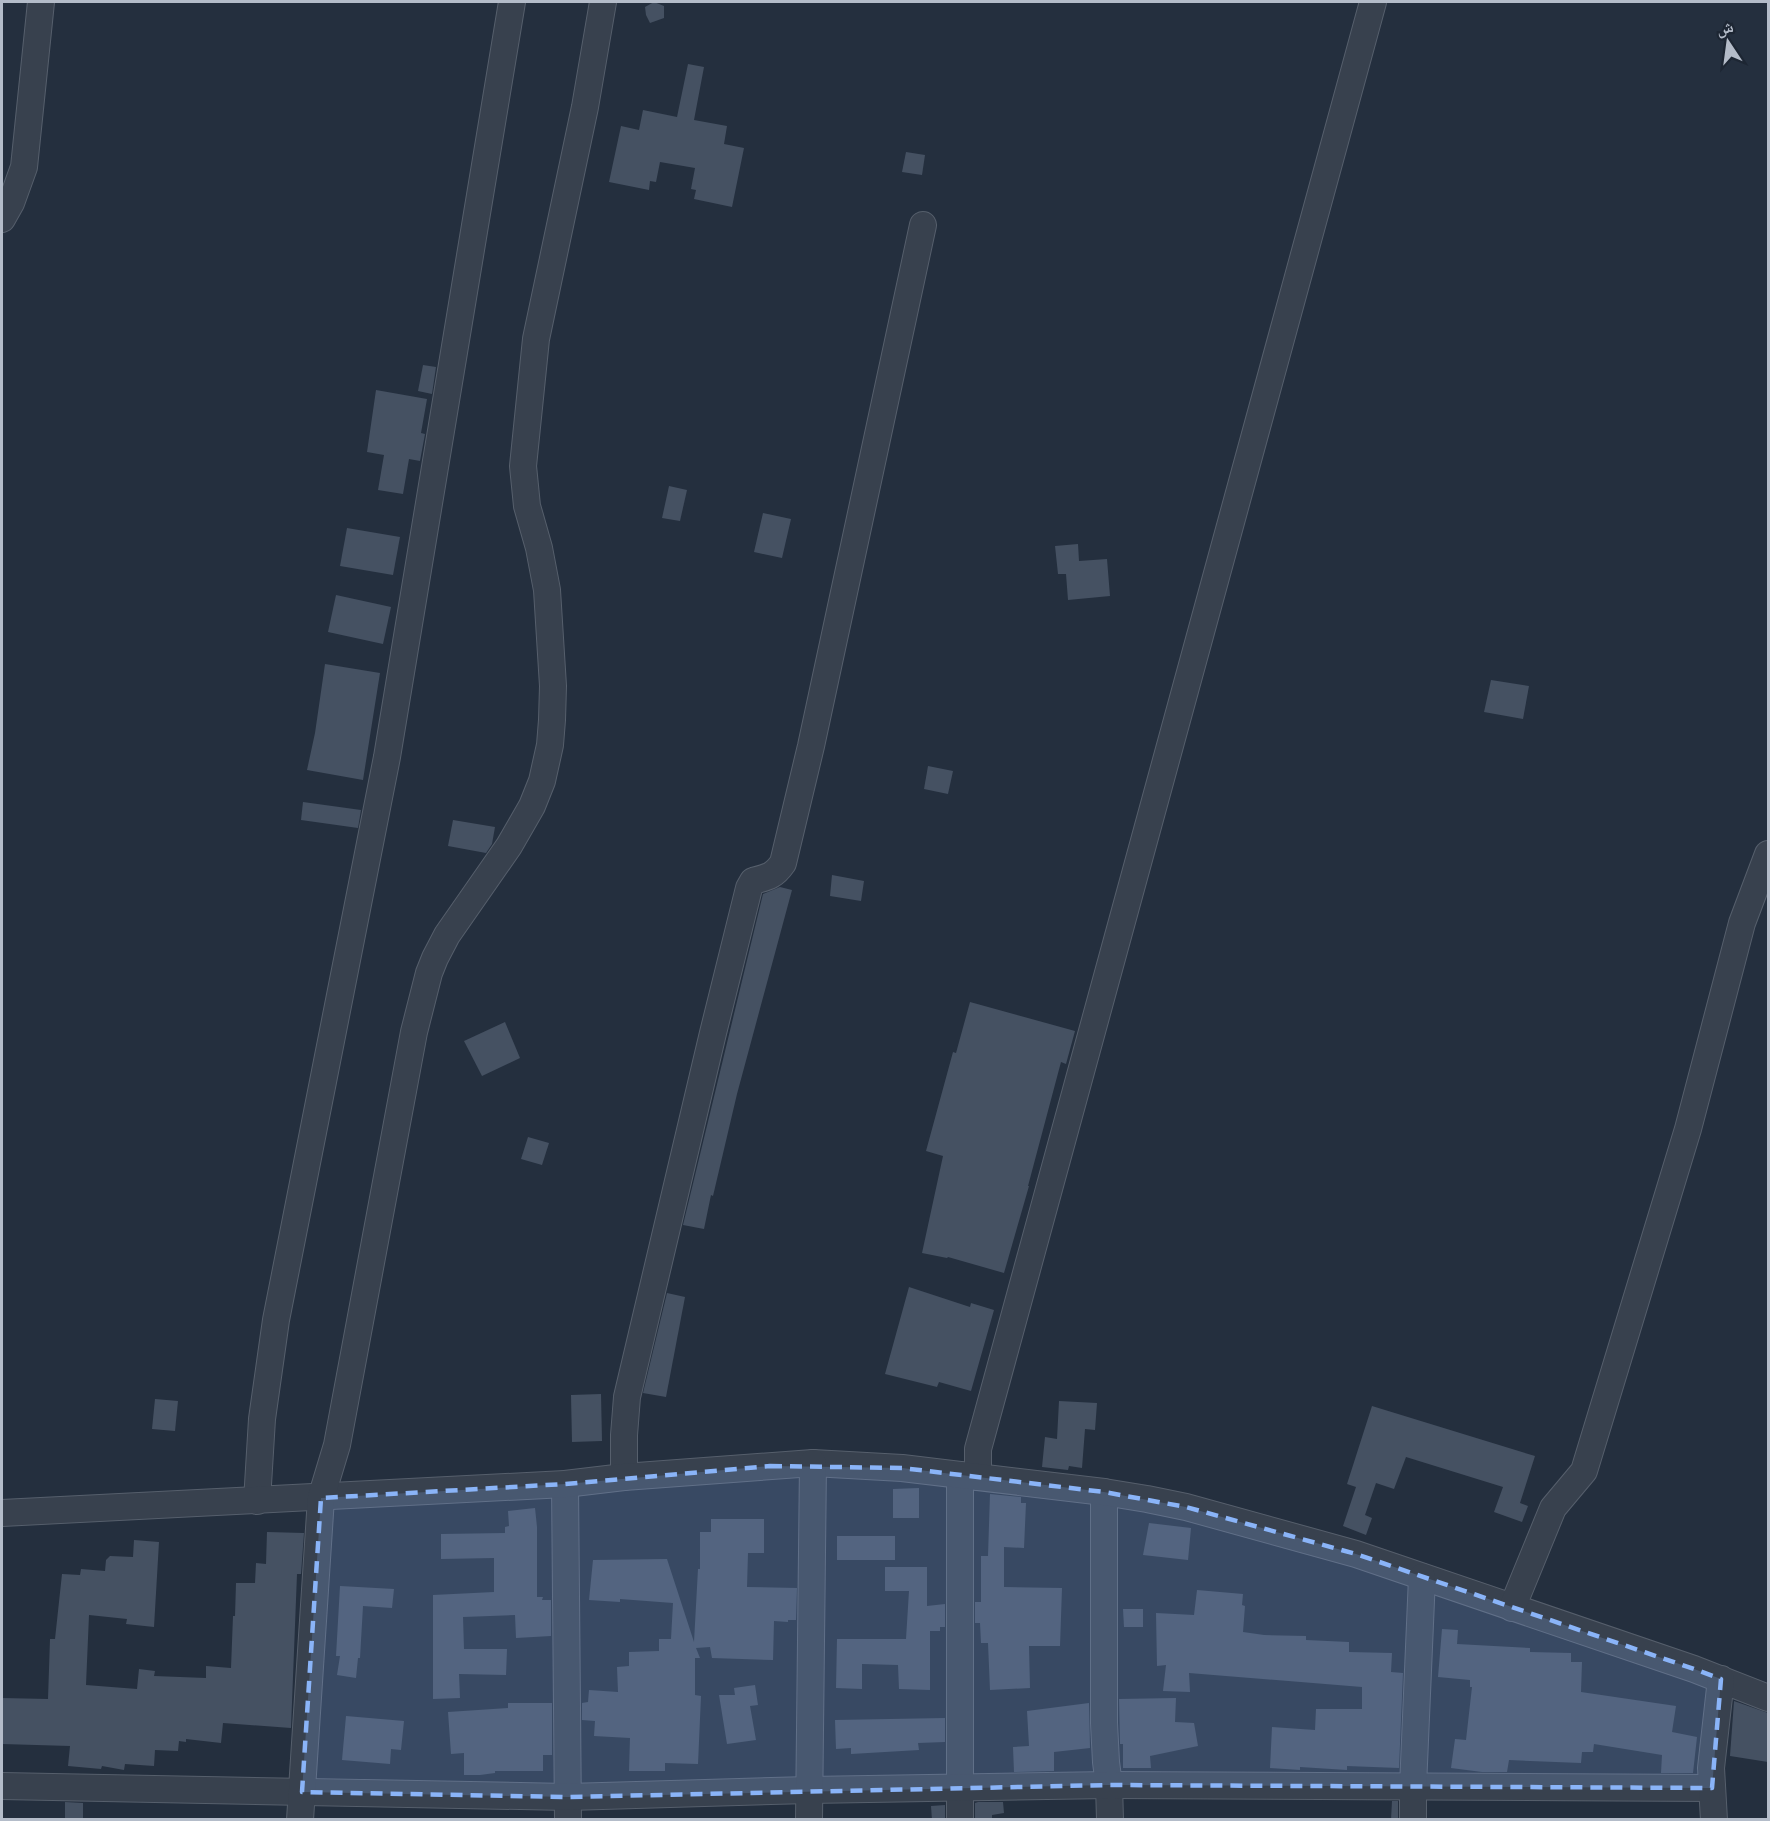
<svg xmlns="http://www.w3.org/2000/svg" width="1770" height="1821" font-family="Arial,'Noto Naskh Arabic',sans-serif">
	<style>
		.building { fill: #455162 }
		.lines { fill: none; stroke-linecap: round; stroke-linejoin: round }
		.minor-casing { stroke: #565f6c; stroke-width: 28 }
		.minor { stroke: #38414e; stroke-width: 26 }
		.marked { fill: #8ab4f8; fill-opacity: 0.2; stroke: #8ab4f8; stroke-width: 4.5; stroke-dasharray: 12 8; stroke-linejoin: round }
	</style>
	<rect width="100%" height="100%" fill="#242f3e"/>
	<g class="building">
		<path d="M654,2L664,6V18L650,23L646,15L645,7Z"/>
		<path d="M688,64L704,67L694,120L727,126L724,144L744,148L732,207L694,199L696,190L691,189L695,168L660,162L656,182L650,181L649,190L609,182L621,126L639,130L643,110L677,117Z"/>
		<path d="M906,152L925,155L922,175L902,172Z"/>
		<path d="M423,365L436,367L432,394L418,391Z"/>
		<path d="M376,390L427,399L421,433L425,434L420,461L409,459L403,494L378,490L384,455L367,452Z"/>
		<path d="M669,486L687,490L680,521L662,518Z"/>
		<path d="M763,513L791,519L782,558L754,552Z"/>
		<path d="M347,528L400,537L393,575L340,566Z"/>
		<path d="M1078,544L1079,561L1107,559L1110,596L1068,600L1066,574H1058L1055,546Z"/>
		<path d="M336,595L391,607L383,644L328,632Z"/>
		<path d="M325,664L380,673L363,780L307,770L315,733Z"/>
		<path d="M1491,680L1529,686L1523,719L1484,712Z"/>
		<path d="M928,766L953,771L948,794L924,789Z"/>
		<path d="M303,802L361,810L358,828L301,820Z"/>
		<path d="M453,820L495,827L492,844L486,853L448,846Z"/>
		<path d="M832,875L864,881L861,901L830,896Z"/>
		<path d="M780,887L792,890L737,1094L713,1196L711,1195L704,1229L683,1225L763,894Z"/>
		<path d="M970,1002L1075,1031L1066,1064L1061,1062L1028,1186H1029L1004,1273L948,1257L947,1258L922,1253L943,1156L926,1151L953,1052L956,1053Z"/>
		<path d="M505,1022L520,1058L482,1076L464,1041Z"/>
		<path d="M528,1137L549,1143L542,1165L521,1159Z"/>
		<path d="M909,1287L970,1307L971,1303L994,1310L971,1391L939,1382L937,1387L885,1374Z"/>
		<path d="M667,1293L685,1297L666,1397L643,1393Z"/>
		<path d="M601,1394L602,1441L572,1442L571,1395Z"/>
		<path d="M155,1399L178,1401L175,1431L152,1429Z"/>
		<path d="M1059,1401L1097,1403L1095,1430L1085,1429L1082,1468L1069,1466L1068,1470L1042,1467L1045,1437L1057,1439Z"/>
		<path d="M1372,1406L1535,1456L1520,1503L1528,1506L1522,1522L1494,1512L1503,1487L1406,1457L1394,1489L1376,1483L1365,1515L1372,1518L1366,1535L1343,1526L1356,1487L1347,1484Z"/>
		<path d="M919,1488V1518H893V1489Z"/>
		<path d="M990,1494L1021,1497V1503H1026L1024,1548L1004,1547V1587L1062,1588L1060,1646H1029L1030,1688L990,1690L988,1643H981L980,1623H975V1602H981V1556H988Z"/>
		<path d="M535,1508L537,1527V1597H543L542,1600H551V1636L516,1638L515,1615L463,1617L464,1649H507L506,1675L459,1674L460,1698L433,1699V1595L494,1592V1558L441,1559V1534L505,1533V1527L509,1526L508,1511Z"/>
		<path d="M711,1519H764V1553H748L747,1587L797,1588L796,1620H788V1622L774,1621L773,1660L712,1658L710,1647L696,1648L700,1658H695V1695L701,1696L698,1764L665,1763V1771H629L630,1738L594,1736L595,1721L582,1720V1703L588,1702L589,1690L618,1692L617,1667L629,1666V1652L659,1651V1639H671L673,1603L620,1599V1602L589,1600L593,1560L667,1559L694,1642L698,1569H700V1532H711Z"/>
		<path d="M1149,1523L1191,1528L1188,1560L1143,1555Z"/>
		<path d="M267,1532L304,1533L301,1574H297L291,1728L223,1723L221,1743L186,1739V1742L179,1741L178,1751L155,1750L154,1766L125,1764L124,1770L102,1766L101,1769L68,1766L70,1746L2,1744V1698L48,1699L50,1639H55L62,1574L80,1575L81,1569L105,1571L106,1560L110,1556L133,1557L134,1540L159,1542L154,1627L126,1624L127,1619L89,1615L86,1685L137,1689L139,1669L155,1671L154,1676L206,1678V1666L231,1668L233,1616H235L236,1583H255L256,1563L266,1564Z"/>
		<rect x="837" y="1536" width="58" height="24"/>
		<path d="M885,1567H927V1606L945,1604V1627H940V1631H930V1690L899,1689L898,1665L862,1664V1689L836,1688L837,1639H906L909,1591H885Z"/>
		<path d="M340,1586L394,1589L392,1608L363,1606L360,1658H358L356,1678L337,1675L340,1656H336Z"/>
		<path d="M1197,1590L1243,1594L1242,1605L1245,1606L1243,1632L1264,1635L1306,1636V1640L1349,1642V1652L1392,1653L1391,1672L1403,1673L1399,1768L1347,1766V1770L1300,1767V1770L1270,1768L1272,1727L1315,1730L1316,1709H1362V1687L1189,1673L1190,1692L1163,1691L1166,1665L1157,1666L1156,1613L1194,1615Z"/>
		<path d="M1123,1609H1143V1627H1124Z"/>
		<path d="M1442,1629L1458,1630L1457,1644L1530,1648V1652L1571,1653V1662H1582L1581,1692L1676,1706L1672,1732L1697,1737L1693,1773H1661L1662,1755L1594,1744L1593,1752H1582L1581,1763L1509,1760L1507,1772H1482L1451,1768L1455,1739L1466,1740L1472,1687H1470V1680L1438,1677Z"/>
		<path d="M755,1685L758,1705L750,1706L756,1740L727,1744L719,1695H735L734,1688Z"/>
		<path d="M1176,1698L1175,1722L1194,1723L1198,1746L1150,1756L1151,1768H1123V1744H1120L1119,1699Z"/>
		<path d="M1734,1701L1768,1713V1762L1730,1756Z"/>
		<path d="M508,1703H552V1755H543V1771H495V1773L480,1775H464V1753L451,1754L448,1712L508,1708Z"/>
		<path d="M1089,1703L1090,1748L1054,1752V1771L1014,1772L1013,1747L1029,1746L1027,1711Z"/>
		<path d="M346,1716L404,1721L401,1750L391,1749L390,1764L342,1760Z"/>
		<path d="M945,1718V1742L918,1743L919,1750L851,1754V1748L836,1749L835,1720Z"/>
		<path d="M1392,1801H1398V1820H1391Z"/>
		<path d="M65,1802L83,1803V1820H65Z"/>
		<path d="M978,1802H1003L1004,1813L992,1815V1820H975V1803Z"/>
		<path d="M945,1805V1820H932L931,1806Z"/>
	</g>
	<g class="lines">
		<defs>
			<g id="minor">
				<path d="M2,219L11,203L24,167L41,2"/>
				<path d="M960,1475V1820"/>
				<path d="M624,1477V1435L627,1397L713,1033L749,888L753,881C768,877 774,876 783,863L811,746L923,225"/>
				<path d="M978,1477V1449L1373,2"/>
				<path d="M565,1484L568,1820"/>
				<path d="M1104,1492V1723L1106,1762L1109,1785L1110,1820"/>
				<path d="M257,1501L262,1419L276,1320L387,757L512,2"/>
				<path d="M2,1513L565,1484L624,1477L813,1463L902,1468L1104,1492L1147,1499L1186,1507L1356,1554L1694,1669L1768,1698"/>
				<path d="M1512,1608L1553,1508L1584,1471L1688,1129L1742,923L1768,854"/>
				<path d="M2,1786L568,1797L809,1790L1109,1785L1712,1788"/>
				<path d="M300,1820L321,1498L337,1445L414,1032L429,973L435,958L447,935L509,846L532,806L542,781L550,745L552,720L553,686L547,590L539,548L527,506L523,466L536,339L585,107L603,2"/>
				<path d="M809,1820L813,1463"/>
				<path d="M1413,1820V1787L1422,1577"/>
				<path d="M1714,1820L1711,1768L1721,1679"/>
			</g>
		</defs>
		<use href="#minor" class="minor-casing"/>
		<use href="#minor" class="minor"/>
	</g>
	<path class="marked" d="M770,1466L902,1468L1104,1492L1186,1507L1356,1554L1694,1669L1721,1679L1712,1788L1109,1785L568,1797L302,1792L321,1498L565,1484Z"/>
	<rect width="1770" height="1821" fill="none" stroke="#b4bcc9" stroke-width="6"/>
	<g transform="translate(1728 42) rotate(347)" stroke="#1d2633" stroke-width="4.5" paint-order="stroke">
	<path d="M0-4.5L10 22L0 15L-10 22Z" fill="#b4bcc9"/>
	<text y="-9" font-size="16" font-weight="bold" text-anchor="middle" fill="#b4bcc9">ش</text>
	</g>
</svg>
